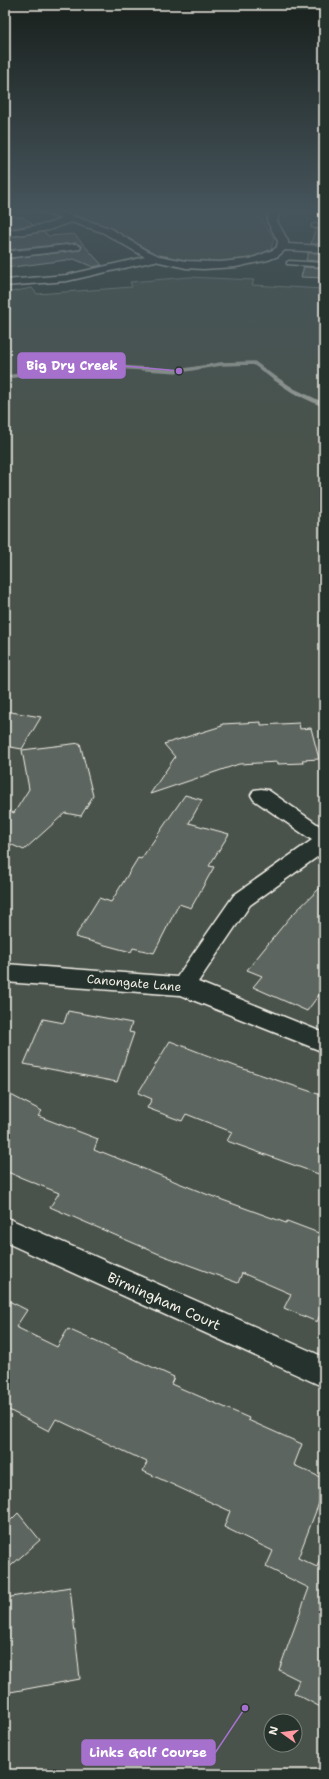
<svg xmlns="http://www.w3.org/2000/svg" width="329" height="1779" font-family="'Shantell Sans',sans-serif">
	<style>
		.green { fill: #48524c; stroke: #9ea29a; fill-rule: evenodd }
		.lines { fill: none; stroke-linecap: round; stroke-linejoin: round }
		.stream-far1 { stroke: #a4a8a0; stroke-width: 3.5 }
		.stream { stroke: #a4a8a0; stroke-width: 4.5 }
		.building { fill: #5c655e; stroke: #f4f1e8 }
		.lane-casing { stroke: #f4f1e8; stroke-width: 3 }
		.street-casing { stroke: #f4f1e8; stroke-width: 3 }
		.lane { fill: #26332d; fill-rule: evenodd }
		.street { fill: #26332d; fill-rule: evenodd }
		.labels { text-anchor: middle; stroke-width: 3.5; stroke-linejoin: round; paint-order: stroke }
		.street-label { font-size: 12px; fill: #f4f1e8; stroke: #26332d }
		.near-street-label { font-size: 14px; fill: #f4f1e8; stroke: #26332d }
		.leader { fill: none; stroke: #a571cd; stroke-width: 1.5 }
		.callout-dot { fill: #a571cd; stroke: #26332d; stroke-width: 1.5 }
		.callout { fill: #a571cd; stroke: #a571cd; stroke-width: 1.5 }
		.callout-label { font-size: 13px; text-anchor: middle; font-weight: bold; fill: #fff }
	</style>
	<rect width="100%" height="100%" fill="#2e3b34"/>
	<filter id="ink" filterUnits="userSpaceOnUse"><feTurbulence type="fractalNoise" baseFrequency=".025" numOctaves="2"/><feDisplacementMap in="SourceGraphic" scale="8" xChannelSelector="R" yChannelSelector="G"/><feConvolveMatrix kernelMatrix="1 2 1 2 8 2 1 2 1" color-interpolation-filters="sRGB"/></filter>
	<g filter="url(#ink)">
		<g class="green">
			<path d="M49,208H266L262,221L274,238L271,249L251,258L224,262H193L165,258L149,251L112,230Z"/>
			<path d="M189,277L254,280L252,285L324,289V1774H5V293L32,288L37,294L132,287L130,282ZM271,1721H295V1745H271Z"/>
		</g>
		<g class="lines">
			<path class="stream-far1" d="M5,377L99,366L179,371L221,364L254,363L274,378"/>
			<path class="stream" d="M273,377L294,391L324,405"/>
		</g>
		<g class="building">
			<path d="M5,209L18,218L23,217L33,225L5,229Z"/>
			<path d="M315,229L324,230V244H311Z"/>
			<path d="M43,232L49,236L74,234L102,265L93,267L74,259L5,268V259L80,250L82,248L76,243L5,250V238Z"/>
			<path d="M308,253H324V262L306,260Z"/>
			<path d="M304,267L324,268V278L301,277Z"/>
			<path d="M5,711L41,717L22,749L5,746Z"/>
			<path d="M261,722V725L299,723L300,729L311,728L319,759L302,760L303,763L278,764V762L239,764L150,794L175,757L164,744L222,726V724Z"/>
			<path d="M80,743L93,796L81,816L65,813L24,850L5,842V809L14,813L29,789L22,750Z"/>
			<path d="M185,795L202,800L189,823L229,834L209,866L214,867L191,908L179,904L154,953L133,948L131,952L75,937L99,898L111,902L138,858L141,859Z"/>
			<path d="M324,884V988L307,1011L253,987L262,976L247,970L290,917Z"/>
			<path d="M68,1011L132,1023L129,1032L134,1033L117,1082L24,1064L43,1019L64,1023Z"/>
			<path d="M170,1041L235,1066L324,1096V1176L227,1141L232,1132L186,1114L182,1121L147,1108L152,1099L138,1093Z"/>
			<path d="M5,1092L42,1111L38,1116L98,1139L94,1150L101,1153L102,1152L206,1194L286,1223L287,1221L324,1235V1305L317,1322L284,1308L291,1294L242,1273L238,1283L159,1254L50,1207L59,1193L5,1171Z"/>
			<path d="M5,1299L27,1310L16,1327L57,1347L68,1329L174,1377L171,1384L249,1418L248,1420L302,1444L294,1465L324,1479V1490L298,1558L317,1567L322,1553H324V1709L294,1693L299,1680L279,1670L309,1588L266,1567L273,1551L224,1527L230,1511L143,1471L147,1462L56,1419L49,1431L5,1408Z"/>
			<path d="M18,1513L40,1540L5,1571V1526Z"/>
			<path d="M70,1587L80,1679L5,1693V1598Z"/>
		</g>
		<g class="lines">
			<defs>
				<g id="lane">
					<path d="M314,224L324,225V229L312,227V225Z"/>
					<path d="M289,261L324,263V267L287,264V262Z"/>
				</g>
				<g id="street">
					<path d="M34,208H48L110,228L146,250L159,256L186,261L220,262L250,259L273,250L277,247L278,241L267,221L270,208H280L277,221L288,241V244L324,246V252L285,250L278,256L268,260L236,267L203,269L186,268L155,261L67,281L5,286V280L67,275L145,257L102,232L71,222L49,230L5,237V231L47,224L61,219L36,210Z"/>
					<path d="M76,244L81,247L80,249L5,258V252Z"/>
					<path d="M261,789L268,790L324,829V852L250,905L198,982L324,1033V1052L180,995L5,982V964L177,977L234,895L312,840L254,800L251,795L254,790Z"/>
					<path d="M5,1217L324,1357V1387L5,1242Z"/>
				</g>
			</defs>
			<use href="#lane" class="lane-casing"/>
			<use href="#street" class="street-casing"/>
			<use href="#lane" class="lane"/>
			<use href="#street" class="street"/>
		</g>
	</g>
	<linearGradient id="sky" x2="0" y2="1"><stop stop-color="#19201d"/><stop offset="0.46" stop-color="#46555c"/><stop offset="1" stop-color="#46555c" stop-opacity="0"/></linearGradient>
	<rect width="329" height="457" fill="url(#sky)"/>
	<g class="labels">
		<g class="street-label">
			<text transform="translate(134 983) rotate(5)" y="4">Canongate Lane</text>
		</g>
		<g class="near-street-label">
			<text transform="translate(164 1301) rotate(24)" y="5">Birmingham Court</text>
		</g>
	</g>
	<path class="leader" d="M179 371L125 366M245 1708L215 1753"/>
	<g class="callout-dot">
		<circle cx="179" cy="371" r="4"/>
		<circle cx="245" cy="1708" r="4"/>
	</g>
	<g class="callout">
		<rect x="18" y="353" width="107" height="25" rx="4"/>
		<rect x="82" y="1740" width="133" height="25" rx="4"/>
	</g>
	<g class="callout-label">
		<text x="72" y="370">Big Dry Creek</text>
		<text x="148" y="1757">Links Golf Course</text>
	</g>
	<rect width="329" height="1779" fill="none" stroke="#26332d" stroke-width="20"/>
	<rect x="10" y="10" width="309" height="1759" fill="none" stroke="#f4f1e8" stroke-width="1.5" filter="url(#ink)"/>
	<g transform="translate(283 1733) rotate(284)"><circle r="19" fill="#26332d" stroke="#787f78"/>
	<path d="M0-3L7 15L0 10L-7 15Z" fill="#ff9aa2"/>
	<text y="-6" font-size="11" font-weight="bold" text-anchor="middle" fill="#f4f1e8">N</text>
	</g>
</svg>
